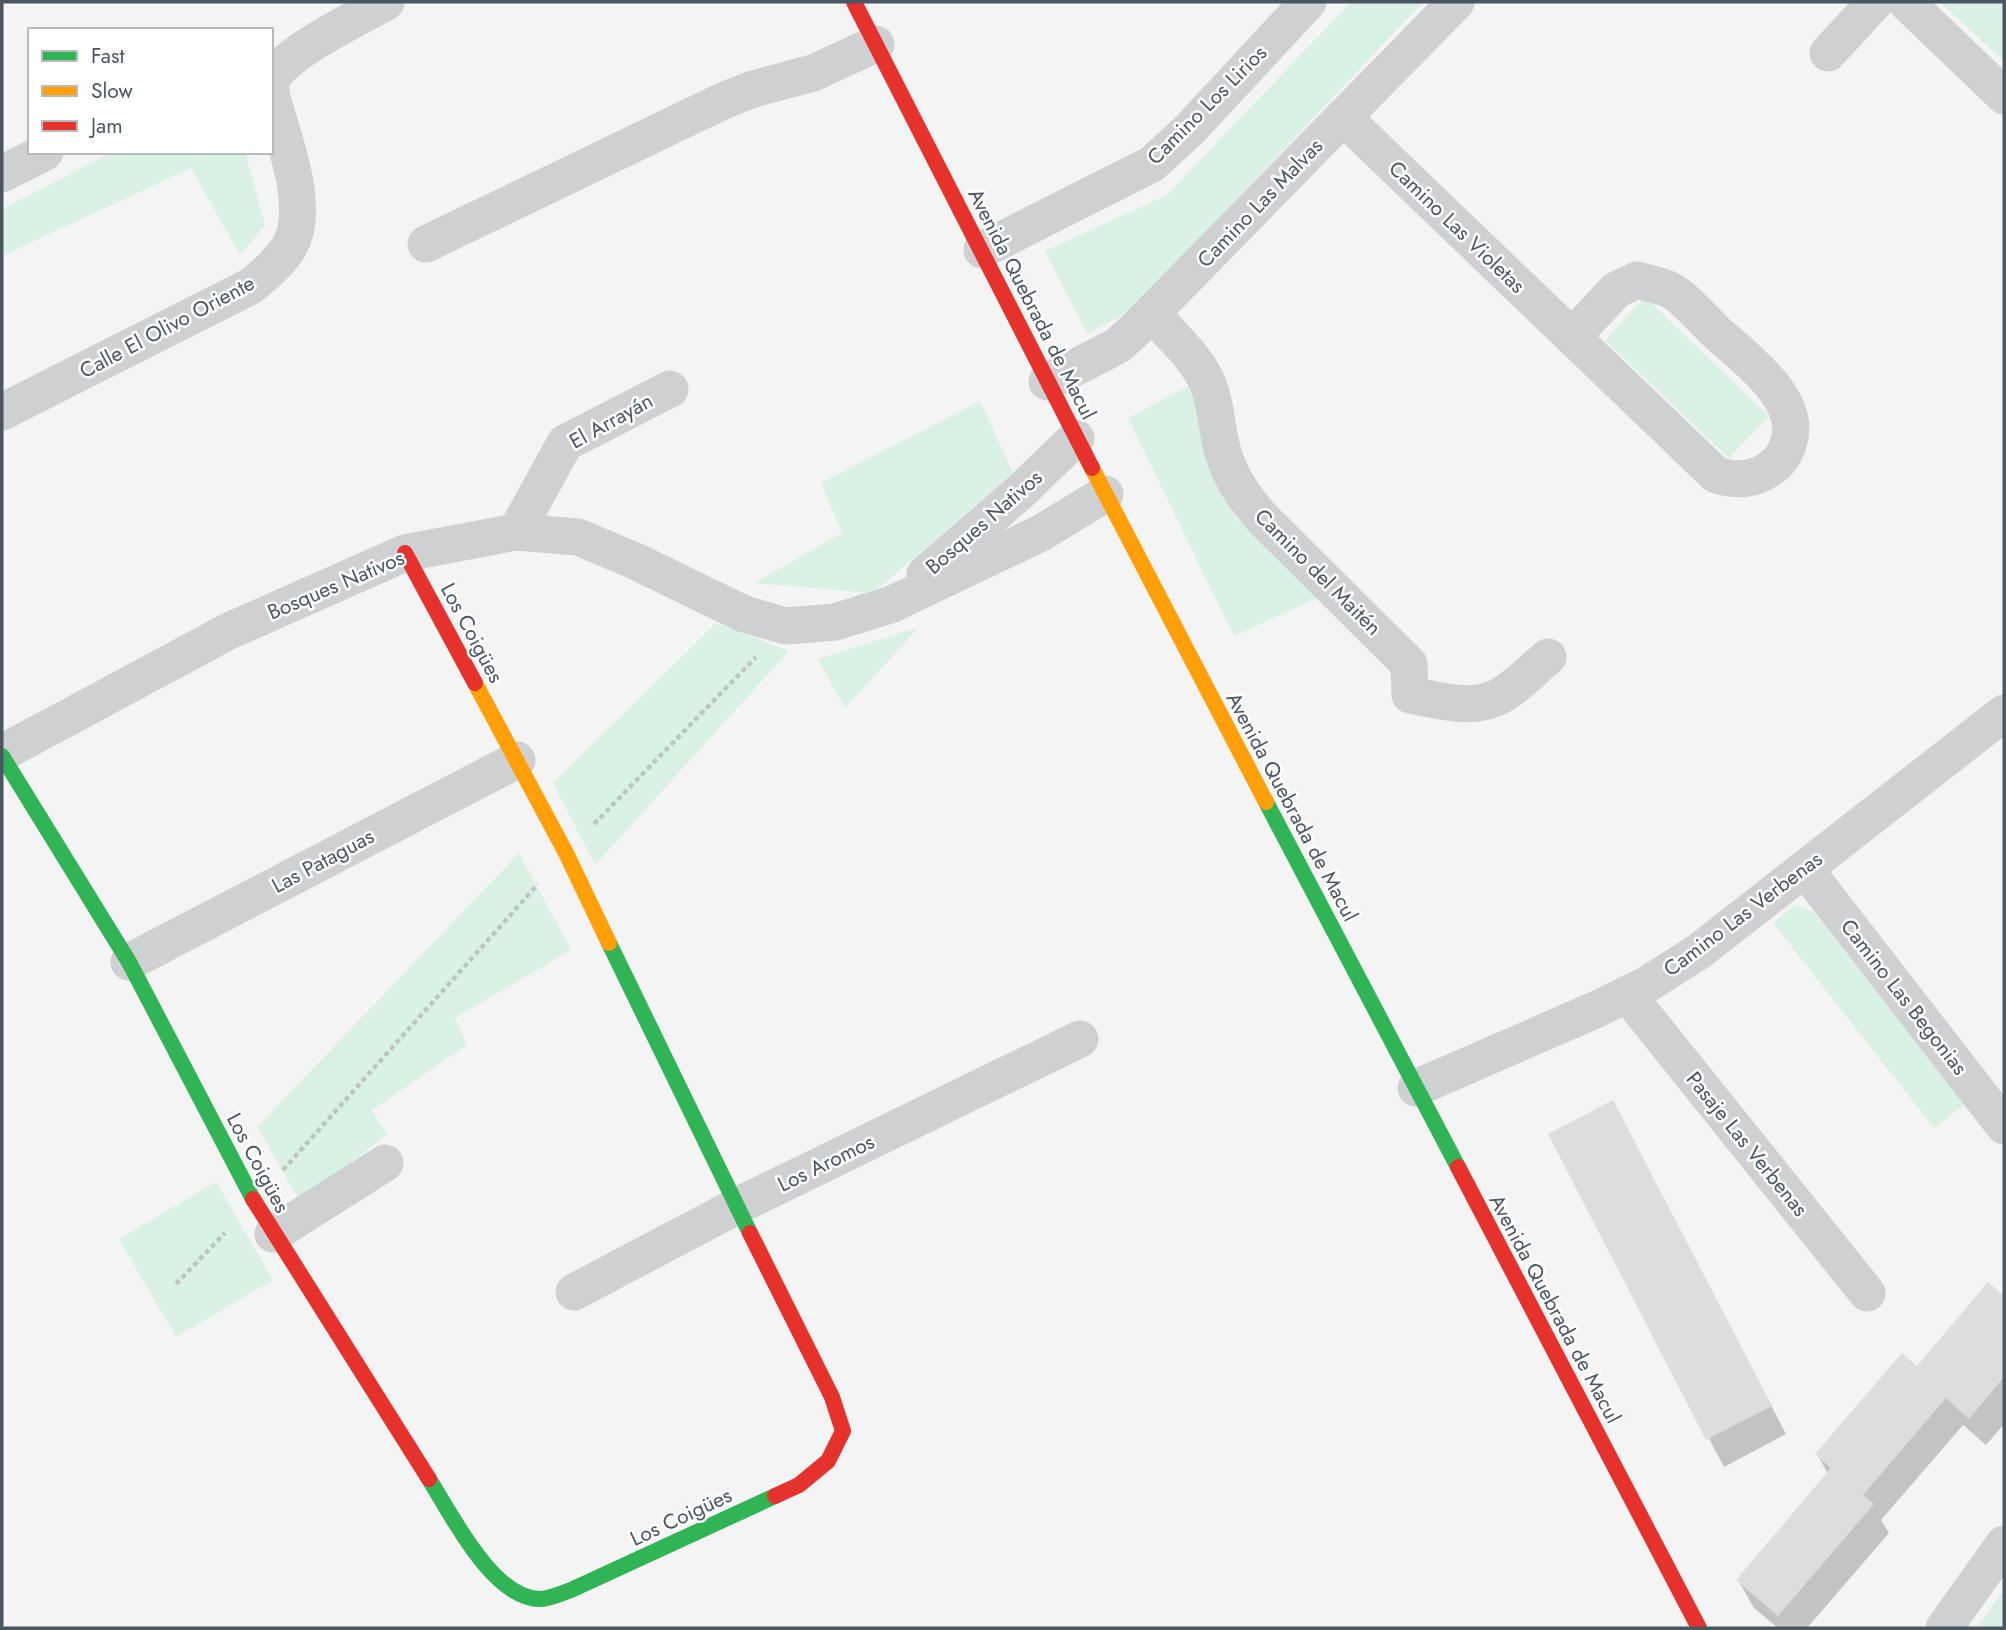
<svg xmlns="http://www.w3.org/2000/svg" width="2006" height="1630" font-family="Jost,sans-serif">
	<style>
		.green { fill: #d9f2e3 }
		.shadow { fill: #0003 }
		.building { fill: #ddddde }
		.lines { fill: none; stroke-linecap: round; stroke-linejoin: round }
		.path { stroke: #bcc7c4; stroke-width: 4.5; stroke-dasharray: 5 3.5; stroke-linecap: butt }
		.street { stroke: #ced0d2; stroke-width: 37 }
		.fast { stroke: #30b455; stroke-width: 16 }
		.slow { stroke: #ff9f0a; stroke-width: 16 }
		.jam { stroke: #e5322d; stroke-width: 16 }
		.labels { text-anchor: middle; stroke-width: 5; stroke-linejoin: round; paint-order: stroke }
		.street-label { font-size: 21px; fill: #4a5661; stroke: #fff }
	</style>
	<rect width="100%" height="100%" fill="#f4f4f4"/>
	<g class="green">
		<path d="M1351,2H1423L1132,310L1087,334L1045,251L1167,195Z"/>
		<path d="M1940,2H2004V61Z"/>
		<path d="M113,152H245L265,225L240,255L191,168L2,256V209Z"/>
		<path d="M1645,297L1769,416L1729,458L1605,340Z"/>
		<path d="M1196,382L1213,476L1238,520L1324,595L1234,636L1128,418Z"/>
		<path d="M980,401L1013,473L873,593L754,583L842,533L821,483Z"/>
		<path d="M716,623L789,651L595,865L553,783Z"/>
		<path d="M919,627L845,708L818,659Z"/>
		<path d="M519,853L571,950L455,1018L467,1045L372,1110L387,1135L300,1201L257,1127Z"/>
		<path d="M1795,905L1813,911L1965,1104L1934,1128L1773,923Z"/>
		<path d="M216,1182L273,1280L176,1337L119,1239Z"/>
		<path d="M2004,1590V1628H1976Z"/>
	</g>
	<g class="shadow">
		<path d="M1613,1102L1786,1434L1724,1467L1550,1135Z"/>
		<path d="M1989,1285L2004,1299V1424L1986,1445L1963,1425L1881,1520L1889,1533L1807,1628H1778L1754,1608L1738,1580L1828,1474L1817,1454L1917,1368Z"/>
	</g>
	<g class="building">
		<path d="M1613,1100L1772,1406L1706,1440L1548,1134Z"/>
		<path d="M1988,1282L2004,1296V1377L1969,1419L1946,1398L1863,1495L1874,1504L1778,1616L1736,1580L1831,1468L1815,1454L1902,1353L1917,1366Z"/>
	</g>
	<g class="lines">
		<g class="path">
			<path d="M594,824L756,657"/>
			<path d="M283,1170L538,884"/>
			<path d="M176,1284L225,1233"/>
		</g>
		<g class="street">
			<path d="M1906,2L2004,96"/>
			<path d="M1828,53L1875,2"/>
			<path d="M271,80C288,50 355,20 386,2"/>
			<path d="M1343,117L1716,475C1737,481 1754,481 1772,467C1781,461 1786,452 1789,441C1802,399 1744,357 1716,332C1705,321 1681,294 1668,289C1659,285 1647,283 1637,280L1616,290L1572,337"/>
			<path d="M2,174L45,152"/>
			<path d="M426,244L725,100L753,89L813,73L876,44"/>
			<path d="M982,250L1152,164L1189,130L1308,2"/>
			<path d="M1152,314C1171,335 1195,356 1207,382C1215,400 1216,420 1220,440C1226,472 1242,495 1263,519L1409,664L1410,695C1437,700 1470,710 1496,698C1515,689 1532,670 1548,657"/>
			<path d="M1047,382L1117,346L1133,332L1456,2"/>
			<path d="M2,412L251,286C265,274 279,263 289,247C312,209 283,138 272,98L271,88"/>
			<path d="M516,532L565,443L670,389"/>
			<path d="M925,574L1021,491L1076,438"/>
			<path d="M2,753L229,631L405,553L516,532L578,537L635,561L744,614L786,626L835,622L890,605L1041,533L1105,494"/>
			<path d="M1805,869L2004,1126"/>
			<path d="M129,962L517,760"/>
			<path d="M1627,994L1867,1293"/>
			<path d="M1416,1088L1595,1010L1646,985L1698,952L2004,713"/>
			<path d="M273,1234L385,1163"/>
			<path d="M574,1292L737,1206L1080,1039"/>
			<path d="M1944,1628L2004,1544"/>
		</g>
		<g class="fast">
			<path d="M2,756L129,962L253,1199"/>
			<path d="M1266,802L1458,1167"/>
			<path d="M609,943L750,1233"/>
			<path d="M429,1479C451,1514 493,1599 540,1599C549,1599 562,1593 571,1590L775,1496"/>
		</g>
		<g class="slow">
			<path d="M1092,468L1266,802"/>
			<path d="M475,683L566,853L609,943"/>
		</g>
		<g class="jam">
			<path d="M854,2L1092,468"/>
			<path d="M405,553L475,683"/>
			<path d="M1458,1167L1699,1628"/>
			<path d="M253,1199L429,1479"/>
			<path d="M750,1233L832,1397L843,1431L828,1461L799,1485L775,1496"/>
		</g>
	</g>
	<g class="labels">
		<g class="street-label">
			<text transform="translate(1207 105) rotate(-45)" y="7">Camino Los Lirios</text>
			<text transform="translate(1260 203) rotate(-46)" y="7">Camino Las Malvas</text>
			<text transform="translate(1457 227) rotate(44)" y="7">Camino Las Violetas</text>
			<text transform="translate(1032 304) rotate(63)" y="7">Avenida Quebrada de Macul</text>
			<text transform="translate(167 327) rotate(-28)" y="7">Calle El Olivo Oriente</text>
			<text transform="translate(611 421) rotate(-29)" y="7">El Arrayán</text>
			<text transform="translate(984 522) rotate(-41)" y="7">Bosques Nativos</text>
			<text transform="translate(1318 572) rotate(45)" y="7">Camino del Maitén</text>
			<text transform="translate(336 585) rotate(-23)" y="7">Bosques Nativos</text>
			<text transform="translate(472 633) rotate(62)" y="7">Los Coigües</text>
			<text transform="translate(1292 807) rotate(62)" y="7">Avenida Quebrada de Macul</text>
			<text transform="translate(323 861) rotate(-28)" y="7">Las Pataguas</text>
			<text transform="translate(1743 914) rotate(-37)" y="7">Camino Las Verbenas</text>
			<text transform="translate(1904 997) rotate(52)" y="7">Camino Las Begonias</text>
			<text transform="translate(1747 1144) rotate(51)" y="7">Pasaje Las Verbenas</text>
			<text transform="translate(258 1163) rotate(62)" y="7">Los Coigües</text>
			<text transform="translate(826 1163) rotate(-26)" y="7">Los Aromos</text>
			<text transform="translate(1555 1309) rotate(62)" y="7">Avenida Quebrada de Macul</text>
			<text transform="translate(681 1517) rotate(-25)" y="7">Los Coigües</text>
		</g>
	</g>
	<rect width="2006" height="1630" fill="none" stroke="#4a5661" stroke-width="7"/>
	<rect x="28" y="28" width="245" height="126" fill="#ffffff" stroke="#b7bbc0" stroke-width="2"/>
	<rect x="42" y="51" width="35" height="10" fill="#30b455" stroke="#b7bbc0" stroke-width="2"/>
	<text x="91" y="63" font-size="21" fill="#4a5661">Fast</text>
	<rect x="42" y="86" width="35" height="10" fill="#ff9f0a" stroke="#b7bbc0" stroke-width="2"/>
	<text x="91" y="98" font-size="21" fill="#4a5661">Slow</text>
	<rect x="42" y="121" width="35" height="10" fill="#e5322d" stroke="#b7bbc0" stroke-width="2"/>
	<text x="91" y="133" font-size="21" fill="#4a5661">Jam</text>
</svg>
